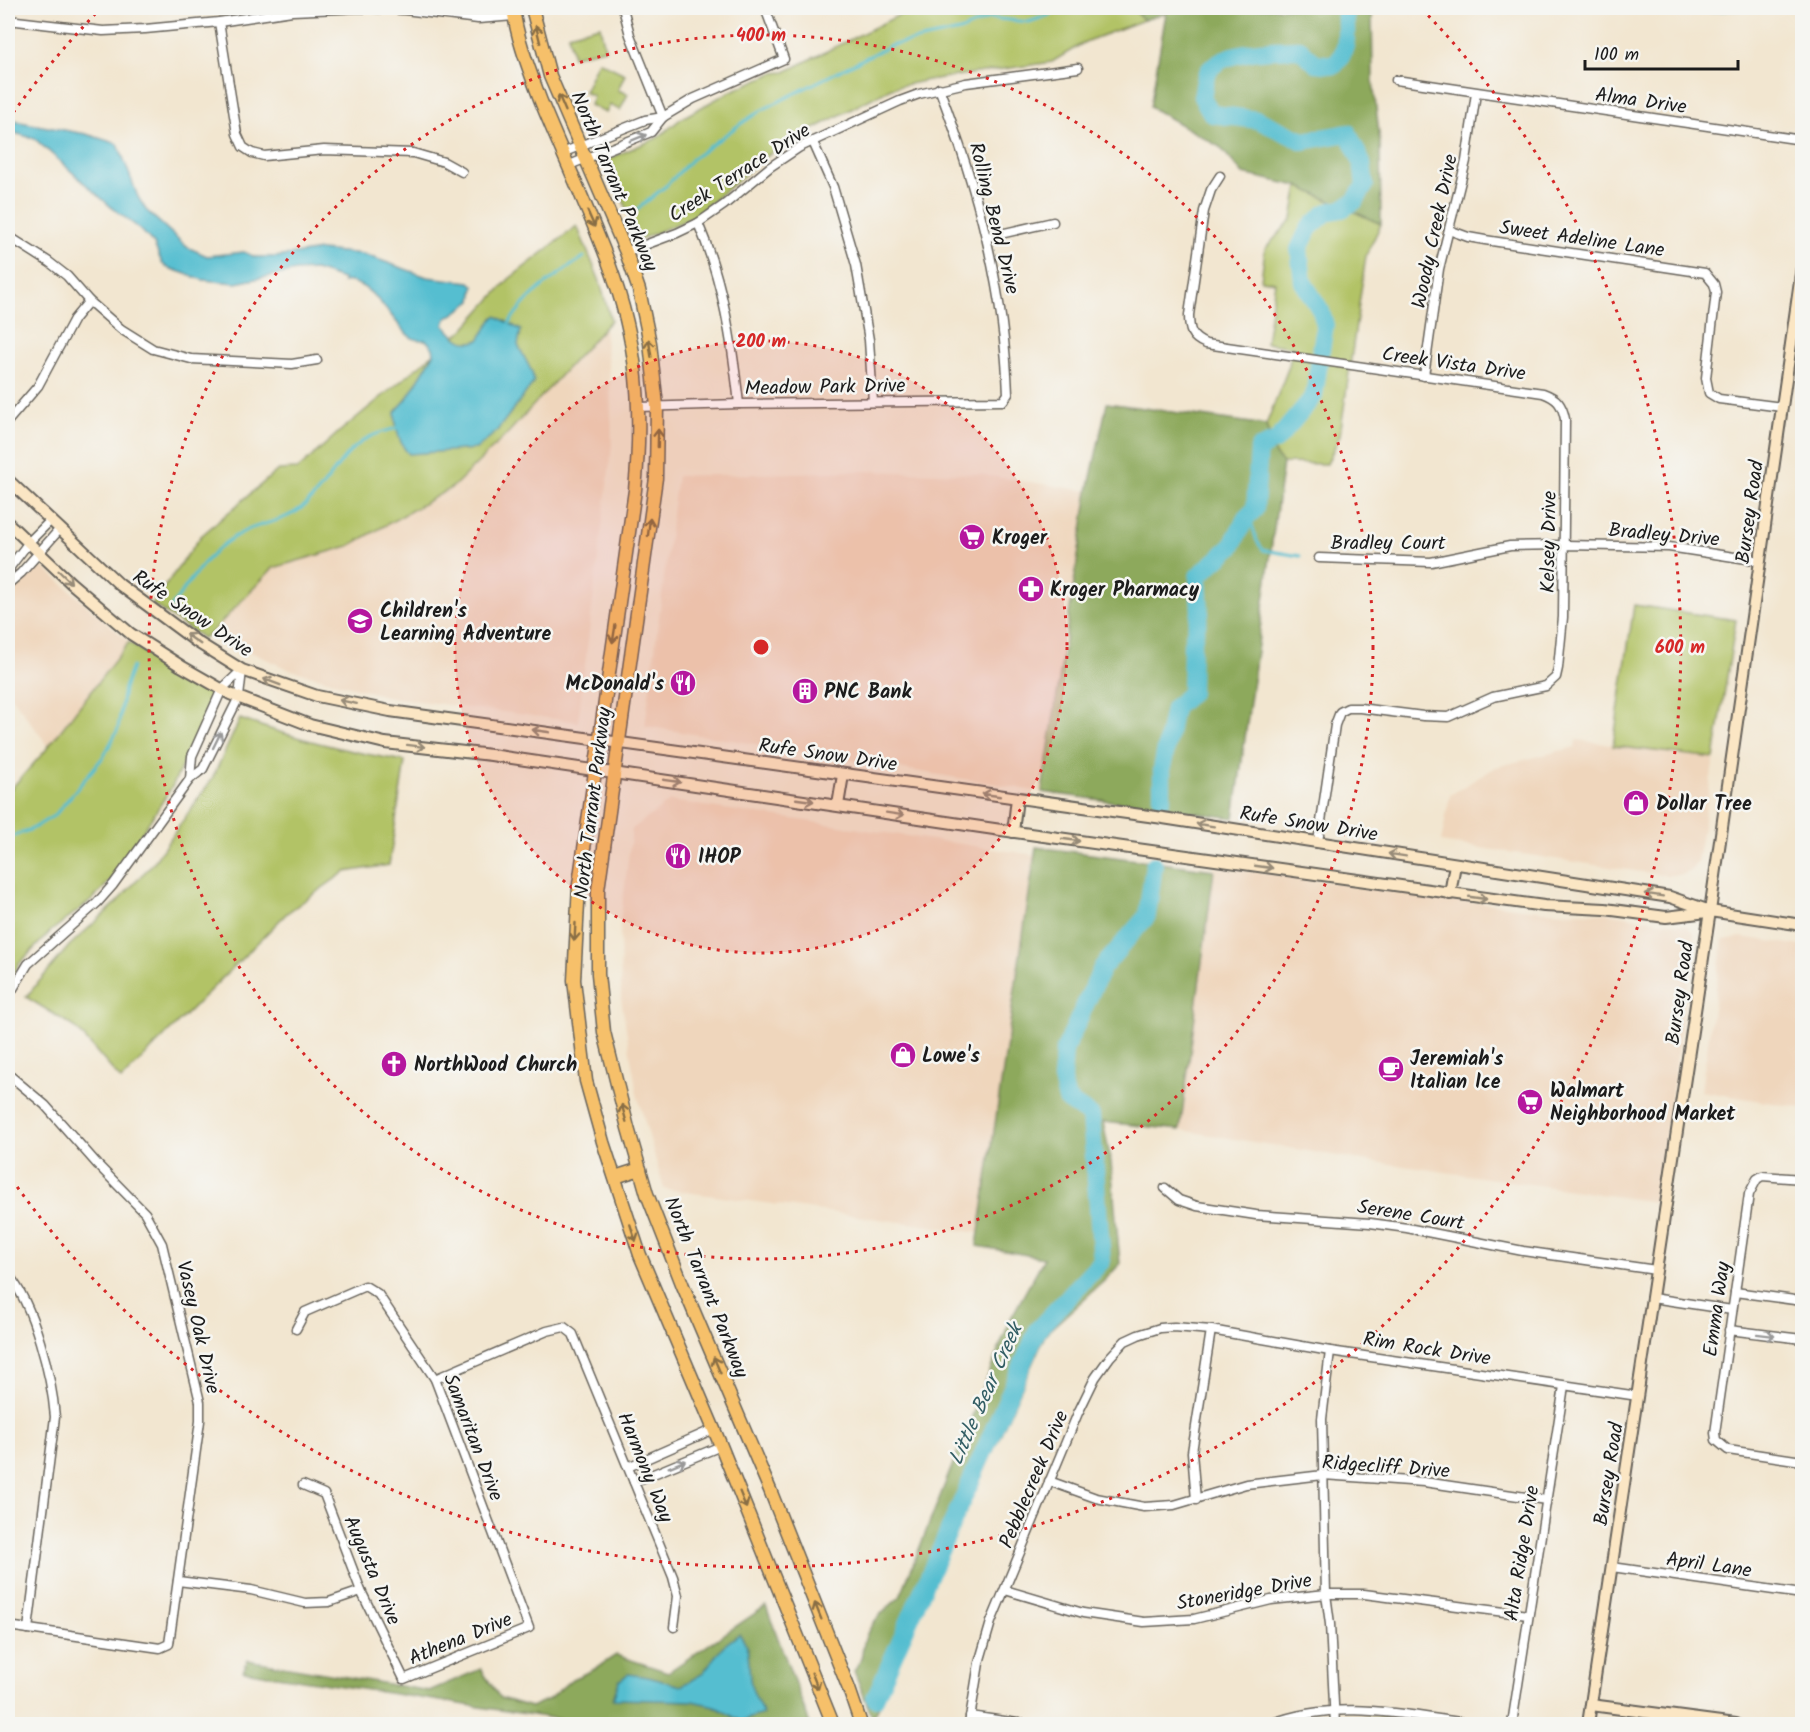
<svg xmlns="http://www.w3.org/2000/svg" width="1810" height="1732" font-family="Kalam,sans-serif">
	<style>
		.built { fill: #efd6bc }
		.green { fill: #b2c366; stroke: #677041; stroke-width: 1.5 }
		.forest { fill: #8da95b; stroke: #54623c; stroke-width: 1.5 }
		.water { fill: #54bed0; stroke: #386d76; stroke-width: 1.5 }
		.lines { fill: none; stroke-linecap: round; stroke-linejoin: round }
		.stream { stroke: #54bed0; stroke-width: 3 }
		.river { stroke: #54bed0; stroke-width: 18 }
		.street-casing { stroke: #67635b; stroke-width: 11 }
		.secondary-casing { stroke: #67635b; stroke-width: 14 }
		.primary-casing { stroke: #67635b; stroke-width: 15 }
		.street { stroke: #fff; stroke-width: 8 }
		.secondary { stroke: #fbe6c4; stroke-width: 10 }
		.primary { stroke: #f6c06b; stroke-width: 12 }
		.oneway { stroke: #896e44 }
		.oneway2 { stroke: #999 }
		.oneway3 { stroke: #978b78 }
		.ring { fill: none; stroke: #d62828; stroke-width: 3; stroke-dasharray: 3 6 }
		.labels { text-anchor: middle; stroke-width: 5; stroke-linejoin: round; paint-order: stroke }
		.street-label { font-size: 20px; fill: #1c1c1c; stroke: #f6f6f2 }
		.poi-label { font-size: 20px; font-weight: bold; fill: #1c1c1c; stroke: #f6f6f2; text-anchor: start }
		.water-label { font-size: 21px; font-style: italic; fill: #325d64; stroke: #f6f6f2 }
		.centre { fill: #d62828; stroke: #f6f6f2; stroke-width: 3 }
		.ring-label { font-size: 18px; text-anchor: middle; font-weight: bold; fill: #d62828; stroke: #f6f6f2; stroke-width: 5; stroke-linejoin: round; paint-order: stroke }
	</style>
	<rect width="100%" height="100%" fill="#f6f6f2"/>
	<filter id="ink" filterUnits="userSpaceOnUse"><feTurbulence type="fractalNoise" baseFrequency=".0167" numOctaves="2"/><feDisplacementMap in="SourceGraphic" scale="12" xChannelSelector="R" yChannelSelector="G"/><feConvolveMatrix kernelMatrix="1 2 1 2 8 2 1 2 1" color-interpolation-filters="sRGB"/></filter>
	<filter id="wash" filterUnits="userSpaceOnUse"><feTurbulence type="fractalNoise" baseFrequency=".008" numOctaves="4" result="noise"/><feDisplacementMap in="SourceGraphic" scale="24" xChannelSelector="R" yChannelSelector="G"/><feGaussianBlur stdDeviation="1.35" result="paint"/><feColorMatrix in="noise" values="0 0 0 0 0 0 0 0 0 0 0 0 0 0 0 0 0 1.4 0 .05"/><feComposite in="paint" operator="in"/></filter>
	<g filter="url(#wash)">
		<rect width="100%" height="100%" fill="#f2e6d0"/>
		<g class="built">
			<path d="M604,328L610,382L612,445L578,722L389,697L288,669L210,634L273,568L349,546L453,487L508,433Z"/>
			<path d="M866,471L977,474L1088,491L1042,792L645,726L677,476Z"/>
			<path d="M42,566L129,642L49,747L8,692V596L34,570Z"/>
			<path d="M1576,740L1714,758L1697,863L1690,871L1682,875H1662L1441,842L1450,795L1496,767L1575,747Z"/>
			<path d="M670,801L1035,855L979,1233L664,1189L637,1094L621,998L620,923L632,829Z"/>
			<path d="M1214,866L1543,911L1606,913L1686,925L1694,933V946L1655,1202L1362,1160L1180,1130Z"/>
			<path d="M1742,937L1802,946V1108L1701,1091L1723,940Z"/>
		</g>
		<g class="green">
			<path d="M913,8H1132L1144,20L1085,42L1052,62L928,80L891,88L776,149L692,218L638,240L608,159L657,138L682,118L729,92L773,73L785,72Z"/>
			<path d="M600,26L605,49L573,56L568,34Z"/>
			<path d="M598,61L625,74L618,90L628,94L620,110L610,105L606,113L590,105L593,96L584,92Z"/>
			<path d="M1298,186L1381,224L1366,256L1340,435L1327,464L1283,463L1275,455L1266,425L1289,366L1292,347L1266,343L1275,282L1261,280L1265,249L1292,219Z"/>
			<path d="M577,226L599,279L611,320L508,433L453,487L349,546L273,568L210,634L203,638L152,604L201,536L278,470L298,469L339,432L464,329L509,279Z"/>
			<path d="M1634,605L1736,620L1714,758L1613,746Z"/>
			<path d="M129,642L176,674L208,691L212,702L172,787L112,879L92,900L51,931L19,964L8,982V792L45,751Z"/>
			<path d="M240,719C294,738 348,752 405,761L389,865L345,872L287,913L121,1080L75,1027L26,997L69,946L115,904L154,862L212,779Z"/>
			<path d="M1347,1717L1384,1718L1426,1724H1341L1343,1719Z"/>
		</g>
		<g class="forest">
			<path d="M1132,8H1372L1373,81L1380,142L1381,224L1298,186L1243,174L1220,147L1150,107L1166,13L1144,20Z"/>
			<path d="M1107,403L1266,425L1275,455L1283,463L1234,818L1042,792L1088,491Z"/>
			<path d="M1036,847L1214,870L1180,1130L1103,1122L1111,1162L1120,1264L1103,1282L1046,1333L873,1719L854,1671C864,1660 861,1649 866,1636C873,1619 886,1609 900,1597L1011,1318L1044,1258L977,1246Z"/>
			<path d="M766,1606L810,1724H591L243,1671L248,1660L429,1691L481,1669L500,1698L531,1707L549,1699L572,1679L593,1670L616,1655L668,1672Z"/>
		</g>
		<g class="water">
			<path d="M8,117L20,122L86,134L118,144L138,197L146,210L187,247L207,256L244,252L255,257H276L320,250L363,254L427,277L470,282L474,286L472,301L446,319L444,325C455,337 462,347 479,340L493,318L496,316L521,330L518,345L532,372L534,382L496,432L476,449L409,454C399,445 395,425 395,412L406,400L434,354L433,348L426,340C419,340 413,340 408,335C393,321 369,277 343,282V279L315,270L296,271L236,283L203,280L166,267L162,263L154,244L140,229L111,207L35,139L8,131Z"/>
			<path d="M739,1634C754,1651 746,1670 752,1688C755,1697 760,1706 763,1714L741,1721L714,1706L693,1701L613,1699L619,1681L628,1674L648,1677L681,1686L702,1674L722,1647Z"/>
		</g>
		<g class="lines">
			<g class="stream">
				<path d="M1664,8L1709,11L1749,8"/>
				<path d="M630,215L667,185L692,159L739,125L760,111L865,58L892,45L960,31L989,18L1029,22L1049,15L1061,8"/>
				<path d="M508,325C527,294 554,277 584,257"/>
				<path d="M1249,515L1257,541L1263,550L1300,556"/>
				<path d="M172,606C192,578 212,546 245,531C265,522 286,521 304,506C328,487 339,455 366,439C377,432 388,431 400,427"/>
				<path d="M8,838L32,829L55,815L104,756L118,729L124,688L132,667"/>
			</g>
			<g class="river">
				<path d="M1162,799V769L1174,708L1191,693L1192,644L1200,613L1198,576L1231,547L1246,518L1255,509L1259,448L1276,441L1314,396L1325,325L1321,311L1303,282L1299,249L1309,228L1327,212L1342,209L1355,201L1365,185L1362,163L1348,133L1303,141L1258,120L1212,114L1202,97C1204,90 1204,80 1207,74C1218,49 1276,50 1300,49L1315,63L1335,65C1352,46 1344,30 1346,8"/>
				<path d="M875,1698L1038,1329L1102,1261L1091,1116L1067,1100L1062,1079L1064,1051L1102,968L1147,916L1154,865"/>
			</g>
		</g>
	</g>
	<g filter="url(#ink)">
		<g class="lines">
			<defs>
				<g id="street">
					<path d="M623,8L630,35L663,117"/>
					<path d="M8,20L103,31L145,29L219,22L292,11L362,8L405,10L478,19L514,16"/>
					<path d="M219,22L237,134L243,147L252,153L264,156L324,150L413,153L444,162L462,172"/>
					<path d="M1396,80L1802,140"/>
					<path d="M813,142L833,187L856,265L869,340L873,402"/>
					<path d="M562,153L645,120L663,117L693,99L784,59L765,8"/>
					<path d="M567,166L651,132L663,117"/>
					<path d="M1220,176L1211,190L1204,211L1189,315C1189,330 1191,338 1206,344L1543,393C1557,398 1562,404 1565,419L1563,617L1558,668L1556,677L1546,686L1493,697L1448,717L1423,716L1360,708H1348L1340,712L1335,725L1318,842"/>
					<path d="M698,223C723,281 732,341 739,404"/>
					<path d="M1449,230L1468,237L1485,240L1705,273L1714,284L1716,292L1706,378L1709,393L1719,399L1782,407"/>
					<path d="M8,236L49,262L67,276L89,301L121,329L153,349L191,359L292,364L317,360"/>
					<path d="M987,237L1053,222"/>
					<path d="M626,252L677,233L698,223L724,205L770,167L800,147L900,101L919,94L966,83L1078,68"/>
					<path d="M1424,376L1439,269L1466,161L1476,93"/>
					<path d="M639,407L739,404L1003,401L1008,394C1004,288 977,187 939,88"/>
					<path d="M8,421L38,386L74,319L89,301"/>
					<path d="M1319,558L1431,562L1510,546L1565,545L1669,547L1760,561"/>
					<path d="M8,583L10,567L29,542L50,521"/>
					<path d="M8,584L21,573L59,530"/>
					<path d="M190,779L192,756L222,689L242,670"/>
					<path d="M8,997L28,964L97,903L113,885L190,779L203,769L239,697L242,670"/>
					<path d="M8,1074L45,1105L98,1165L145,1213L162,1244L200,1402V1421L169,1644L160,1648L8,1626"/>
					<path d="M1802,1179L1762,1176L1757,1179L1749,1194L1715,1433L1716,1440L1728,1450L1802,1461"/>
					<path d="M1165,1188L1179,1200L1197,1206L1256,1215L1370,1223L1407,1228L1523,1251L1656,1270"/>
					<path d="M8,1275C34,1303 52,1379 55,1417L28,1629"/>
					<path d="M1735,1292L1802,1301"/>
					<path d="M1652,1298L1732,1310"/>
					<path d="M296,1329L305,1312L365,1286L378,1294L435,1379L529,1628L404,1679L361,1591L324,1494L303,1485"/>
					<path d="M1729,1330L1802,1339"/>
					<path d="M1330,1351L1322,1419L1326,1594L1330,1624L1335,1724"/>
					<path d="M435,1379L547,1331L564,1327L573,1334L673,1577L678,1596L674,1627"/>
					<path d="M628,1467L714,1429"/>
					<path d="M1049,1481L1096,1498L1144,1507L1174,1505L1246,1484L1323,1475L1424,1482L1546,1500"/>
					<path d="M634,1482L721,1446"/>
					<path d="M1196,1500L1192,1452L1211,1330"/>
					<path d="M1612,1567L1802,1594"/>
					<path d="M178,1581L251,1590L305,1603L329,1602L361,1591"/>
					<path d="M1005,1590L1083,1613L1144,1622L1194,1619L1271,1600L1326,1594H1364L1528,1615"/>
					<path d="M970,1716L1025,1724"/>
					<path d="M969,1724L979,1663L991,1622L1078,1413L1095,1378L1110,1357L1125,1341L1138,1335L1160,1328L1174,1327L1211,1330L1330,1351L1638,1396"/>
					<path d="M1270,1724C1337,1698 1406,1715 1475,1724"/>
					<path d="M1512,1724L1564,1386"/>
				</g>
				<g id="secondary">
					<path d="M8,480L120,585L197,642L242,670L317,696L390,711L1163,818L1670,897L1710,911L1802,925"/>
					<path d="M8,523L71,583L131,634L181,666L230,694L310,725L385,743L491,755L1001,830L1544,906L1605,909L1666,917L1707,912"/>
					<path d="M838,805L843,775"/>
					<path d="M1013,832L1017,798"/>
					<path d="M1450,894L1455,864"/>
					<path d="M1591,1705L1736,1724"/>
					<path d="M1588,1724L1710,911L1802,267"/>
				</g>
				<g id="primary">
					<path d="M513,8C517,39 529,69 540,99C559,146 581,193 600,241C636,327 644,398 635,490L579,884L574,980L586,1081L603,1142L640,1255L721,1446L833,1724"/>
					<path d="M532,8L550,76L626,252L639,290L650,343L657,406L656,478L598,890V974L604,1032L628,1128L647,1194L683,1286L770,1490L849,1689L861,1724"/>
					<path d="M615,1177L640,1169"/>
				</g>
			</defs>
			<use href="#street" class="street-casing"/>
			<use href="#secondary" class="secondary-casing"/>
			<use href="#primary" class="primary-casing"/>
			<use href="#street" class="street"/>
			<use href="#secondary" class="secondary"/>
			<use href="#primary" class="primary"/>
		</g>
		<defs><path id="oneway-shaft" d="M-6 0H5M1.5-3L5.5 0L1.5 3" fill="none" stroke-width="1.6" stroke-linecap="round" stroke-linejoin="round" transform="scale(1.5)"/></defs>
		<g class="oneway">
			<use href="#oneway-shaft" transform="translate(538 34) rotate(-104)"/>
			<use href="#oneway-shaft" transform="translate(562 103) rotate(-113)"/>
			<use href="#oneway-shaft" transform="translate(591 219) rotate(66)"/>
			<use href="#oneway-shaft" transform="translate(650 348) rotate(-99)"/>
			<use href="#oneway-shaft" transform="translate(658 438) rotate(-89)"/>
			<use href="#oneway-shaft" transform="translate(649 527) rotate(-83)"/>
			<use href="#oneway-shaft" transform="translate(614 634) rotate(99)"/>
			<use href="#oneway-shaft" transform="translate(575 932) rotate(93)"/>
			<use href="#oneway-shaft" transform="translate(624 1113) rotate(-105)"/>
			<use href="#oneway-shaft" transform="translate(633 1233) rotate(72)"/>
			<use href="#oneway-shaft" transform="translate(717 1365) rotate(-113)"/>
			<use href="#oneway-shaft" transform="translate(743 1500) rotate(68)"/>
			<use href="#oneway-shaft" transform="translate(818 1611) rotate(-112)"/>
			<use href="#oneway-shaft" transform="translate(815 1681) rotate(68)"/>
		</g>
		<g class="oneway2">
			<use href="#oneway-shaft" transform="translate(638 138) rotate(-22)"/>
			<use href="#oneway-shaft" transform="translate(217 740) rotate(-64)"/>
			<use href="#oneway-shaft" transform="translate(1766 1335) rotate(7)"/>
			<use href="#oneway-shaft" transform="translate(677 1464) rotate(-22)"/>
		</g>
		<g class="oneway3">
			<use href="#oneway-shaft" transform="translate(65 577) rotate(44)"/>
			<use href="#oneway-shaft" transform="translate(193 639) rotate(-145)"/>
			<use href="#oneway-shaft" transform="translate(272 682) rotate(-159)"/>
			<use href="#oneway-shaft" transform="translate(348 702) rotate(-168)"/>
			<use href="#oneway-shaft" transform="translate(541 731) rotate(-172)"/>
			<use href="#oneway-shaft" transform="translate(416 746) rotate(7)"/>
			<use href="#oneway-shaft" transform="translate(672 781) rotate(8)"/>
			<use href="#oneway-shaft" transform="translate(991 795) rotate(-172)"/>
			<use href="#oneway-shaft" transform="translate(805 800) rotate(8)"/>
			<use href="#oneway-shaft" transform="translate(895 814) rotate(9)"/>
			<use href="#oneway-shaft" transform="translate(1205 825) rotate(-171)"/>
			<use href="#oneway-shaft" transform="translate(1071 840) rotate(8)"/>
			<use href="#oneway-shaft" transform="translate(1397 855) rotate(-171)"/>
			<use href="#oneway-shaft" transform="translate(1264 867) rotate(8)"/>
			<use href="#oneway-shaft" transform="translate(1654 895) rotate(-171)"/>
			<use href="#oneway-shaft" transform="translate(1478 898) rotate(8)"/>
		</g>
	</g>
	<circle cx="761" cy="647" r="306" fill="#d62828" fill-opacity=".12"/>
	<g class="ring">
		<circle cx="761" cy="647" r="306"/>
		<circle cx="761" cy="647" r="612"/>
		<path d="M8 120A919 919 0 0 1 100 9M1422 9A919 919 0 1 1 8 1174"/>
	</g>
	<defs>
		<symbol id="supermarket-disc" viewBox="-11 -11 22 22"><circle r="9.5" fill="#b5179e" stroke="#f6f6f2"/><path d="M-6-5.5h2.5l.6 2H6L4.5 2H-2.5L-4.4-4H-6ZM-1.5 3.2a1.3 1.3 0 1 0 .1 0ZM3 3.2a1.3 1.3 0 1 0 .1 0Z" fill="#fff"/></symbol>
		<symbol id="pharmacy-disc" viewBox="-11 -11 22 22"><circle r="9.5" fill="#b5179e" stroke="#f6f6f2"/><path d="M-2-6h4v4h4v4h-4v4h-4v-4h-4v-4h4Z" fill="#fff"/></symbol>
		<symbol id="school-disc" viewBox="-11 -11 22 22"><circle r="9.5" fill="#b5179e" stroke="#f6f6f2"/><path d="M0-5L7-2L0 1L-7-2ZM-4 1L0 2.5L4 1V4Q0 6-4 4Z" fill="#fff"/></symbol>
		<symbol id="restaurant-disc" viewBox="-11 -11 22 22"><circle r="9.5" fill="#b5179e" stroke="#f6f6f2"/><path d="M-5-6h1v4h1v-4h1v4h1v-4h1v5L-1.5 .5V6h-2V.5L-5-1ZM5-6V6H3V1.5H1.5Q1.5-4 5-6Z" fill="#fff"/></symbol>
		<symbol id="building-disc" viewBox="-11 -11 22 22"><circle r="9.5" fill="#b5179e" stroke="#f6f6f2"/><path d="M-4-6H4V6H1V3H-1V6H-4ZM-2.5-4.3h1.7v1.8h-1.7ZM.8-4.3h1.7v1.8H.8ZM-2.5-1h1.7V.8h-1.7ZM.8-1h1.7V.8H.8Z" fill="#fff"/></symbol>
		<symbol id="shop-disc" viewBox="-11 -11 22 22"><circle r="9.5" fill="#b5179e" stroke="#f6f6f2"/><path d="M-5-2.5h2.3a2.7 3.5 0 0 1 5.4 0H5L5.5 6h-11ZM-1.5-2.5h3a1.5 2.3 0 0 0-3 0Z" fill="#fff"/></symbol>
		<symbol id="church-disc" viewBox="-11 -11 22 22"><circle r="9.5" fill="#b5179e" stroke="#f6f6f2"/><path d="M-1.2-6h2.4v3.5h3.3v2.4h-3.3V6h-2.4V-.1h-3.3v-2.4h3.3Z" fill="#fff"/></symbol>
		<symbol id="cafe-disc" viewBox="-11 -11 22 22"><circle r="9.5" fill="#b5179e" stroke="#f6f6f2"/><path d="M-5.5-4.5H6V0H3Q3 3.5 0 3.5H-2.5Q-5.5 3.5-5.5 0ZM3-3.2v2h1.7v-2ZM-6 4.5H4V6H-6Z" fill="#fff"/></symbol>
	</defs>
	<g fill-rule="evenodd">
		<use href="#supermarket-disc" x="957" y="522" width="30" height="30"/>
		<use href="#pharmacy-disc" x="1016" y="574" width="30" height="30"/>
		<use href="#school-disc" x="345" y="606" width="30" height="30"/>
		<use href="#restaurant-disc" x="668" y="668" width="30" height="30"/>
		<use href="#building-disc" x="790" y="676" width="30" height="30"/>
		<use href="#shop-disc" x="1621" y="788" width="30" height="30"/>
		<use href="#restaurant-disc" x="663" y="841" width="30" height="30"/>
		<use href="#shop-disc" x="888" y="1040" width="30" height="30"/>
		<use href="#church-disc" x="379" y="1049" width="30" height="30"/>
		<use href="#cafe-disc" x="1376" y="1054" width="30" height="30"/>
		<use href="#supermarket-disc" x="1515" y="1087" width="30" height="30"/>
	</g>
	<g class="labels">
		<g class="street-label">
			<text transform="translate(1641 100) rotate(8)" y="7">Alma Drive</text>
			<text transform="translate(739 172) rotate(-33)" y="7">Creek Terrace Drive</text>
			<text transform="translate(615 181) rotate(67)" y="7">North Tarrant Parkway</text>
			<text transform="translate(995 218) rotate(76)" y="7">Rolling Bend Drive</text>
			<text transform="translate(1434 231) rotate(-78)" y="7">Woody Creek Drive</text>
			<text transform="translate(1582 238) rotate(8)" y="7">Sweet Adeline Lane</text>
			<text transform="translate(1454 363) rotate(8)" y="7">Creek Vista Drive</text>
			<text transform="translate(825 386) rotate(-1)" y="7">Meadow Park Drive</text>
			<text transform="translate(1749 512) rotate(-82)" y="7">Bursey Road</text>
			<text transform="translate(1664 534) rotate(5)" y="7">Bradley Drive</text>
			<text x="1388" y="549">Bradley Court</text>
			<text transform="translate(1548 542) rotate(-89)" y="7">Kelsey Drive</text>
			<text transform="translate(193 613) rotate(34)" y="7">Rufe Snow Drive</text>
			<text transform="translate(828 754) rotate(8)" y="7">Rufe Snow Drive</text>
			<text transform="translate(592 803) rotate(-83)" y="7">North Tarrant Parkway</text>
			<text transform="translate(1309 823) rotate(9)" y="7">Rufe Snow Drive</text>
			<text transform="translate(1679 993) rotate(-82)" y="7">Bursey Road</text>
			<text transform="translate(1411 1214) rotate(9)" y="7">Serene Court</text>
			<text transform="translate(707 1287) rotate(68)" y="7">North Tarrant Parkway</text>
			<text transform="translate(1716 1309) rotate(-82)" y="7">Emma Way</text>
			<text transform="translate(199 1327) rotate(77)" y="7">Vasey Oak Drive</text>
			<text transform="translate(1427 1348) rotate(9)" y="7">Rim Rock Drive</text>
			<text transform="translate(474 1437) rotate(69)" y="7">Samaritan Drive</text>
			<text transform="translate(1386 1466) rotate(4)" y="7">Ridgecliff Drive</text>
			<text transform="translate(646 1467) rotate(68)" y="7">Harmony Way</text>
			<text transform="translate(1608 1474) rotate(-81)" y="7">Bursey Road</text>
			<text transform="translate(1033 1479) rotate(-67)" y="7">Pebblecreek Drive</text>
			<text transform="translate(1521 1553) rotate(-81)" y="7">Alta Ridge Drive</text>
			<text transform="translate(1709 1564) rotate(8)" y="7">April Lane</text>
			<text transform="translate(373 1570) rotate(67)" y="7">Augusta Drive</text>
			<text transform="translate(1244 1591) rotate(-10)" y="7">Stoneridge Drive</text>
			<text transform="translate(460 1638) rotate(-22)" y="7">Athena Drive</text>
		</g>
		<g class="poi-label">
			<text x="992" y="544">Kroger</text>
			<text x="1050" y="596">Kroger Pharmacy</text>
			<text x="380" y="617">Children's<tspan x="380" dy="23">Learning Adventure</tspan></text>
			<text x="664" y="690" text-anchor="end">McDonald's</text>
			<text x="824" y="698">PNC Bank</text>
			<text x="1656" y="810">Dollar Tree</text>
			<text x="698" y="863">IHOP</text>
			<text x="922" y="1062">Lowe's</text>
			<text x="1410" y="1065">Jeremiah's<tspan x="1410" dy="23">Italian Ice</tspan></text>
			<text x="414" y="1071">NorthWood Church</text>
			<text x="1550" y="1097">Walmart<tspan x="1550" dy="23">Neighborhood Market</tspan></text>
		</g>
		<g class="water-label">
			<text transform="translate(985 1394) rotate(-66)" y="7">Little Bear Creek</text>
		</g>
	</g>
	<circle cx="761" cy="647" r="9" class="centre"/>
	<g class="ring-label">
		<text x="761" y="41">400 m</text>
		<text x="761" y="347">200 m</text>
		<text x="1680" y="653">600 m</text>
	</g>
	<rect width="1810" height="1732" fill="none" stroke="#f6f6f2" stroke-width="30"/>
	<path d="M1585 60v9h153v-9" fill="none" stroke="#1c1c1c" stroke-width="3"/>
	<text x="1594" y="60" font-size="18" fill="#1c1c1c" stroke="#f6f6f2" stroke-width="4.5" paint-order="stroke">100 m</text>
</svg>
